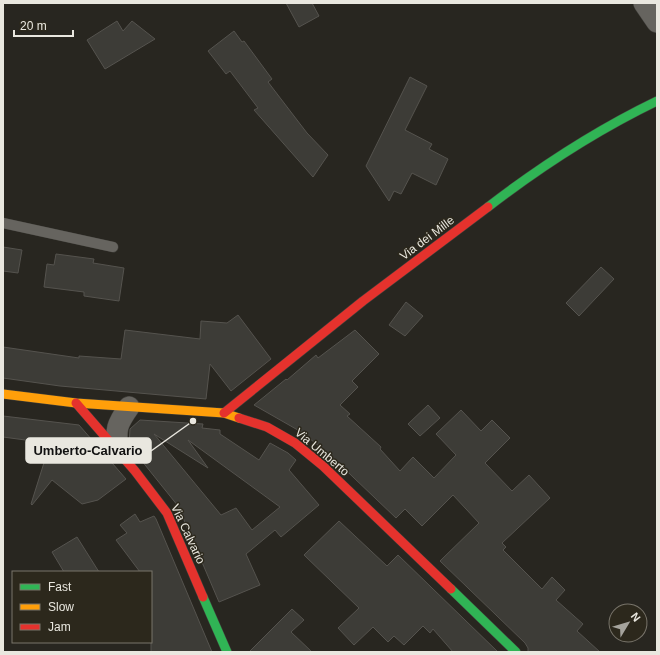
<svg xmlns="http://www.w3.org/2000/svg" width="660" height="655" font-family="Arial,sans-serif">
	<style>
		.building { fill: #3d3c37; stroke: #55534e; fill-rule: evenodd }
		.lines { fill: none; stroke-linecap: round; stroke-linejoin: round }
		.lane-casing { stroke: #43423d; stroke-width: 11 }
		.street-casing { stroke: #43423d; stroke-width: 22 }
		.fast-casing { stroke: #43423d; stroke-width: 10 }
		.slow-casing { stroke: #43423d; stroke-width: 10 }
		.jam-casing { stroke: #43423d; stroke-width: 10 }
		.lane { stroke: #66645f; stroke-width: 10 }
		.street { stroke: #66645f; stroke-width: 21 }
		.fast { stroke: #30b455; stroke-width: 9 }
		.slow { stroke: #ff9f0a; stroke-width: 9 }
		.jam { stroke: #e5322d; stroke-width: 9 }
		.labels { text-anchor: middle; stroke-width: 3; stroke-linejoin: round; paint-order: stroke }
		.street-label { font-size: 12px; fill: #e9e7df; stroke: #2c281c }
		.leader { fill: none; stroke: #e9e7df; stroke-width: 1.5 }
		.callout-dot { fill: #e9e7df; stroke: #2c281c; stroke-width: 1.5 }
		.callout { fill: #e9e7df; stroke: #e9e7df; stroke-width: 1.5 }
		.callout-label { font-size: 13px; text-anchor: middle; font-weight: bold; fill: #111 }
	</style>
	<rect width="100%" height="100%" fill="#282620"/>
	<g class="building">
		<path d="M286,3H312L319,16L299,27Z"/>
		<path d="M117,21L123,31L132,21L155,39L105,69L87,40Z"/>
		<path d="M234,31L242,42L244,41L272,79L268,82L307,133L328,155L313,177L254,110L258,108L230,71L226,74L208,51Z"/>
		<path d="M410,77L427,86L405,130L432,144L429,149L448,159L436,185L412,173L401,194L394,191L389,201L366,166Z"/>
		<path d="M3,247L22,250L18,273L3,271Z"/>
		<path d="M56,254L94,259L93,263L124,268L119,301L84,296V292L44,287L47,264L54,265Z"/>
		<path d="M601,267L614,279L579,316L566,303Z"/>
		<path d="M406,302L423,316L405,336L389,325Z"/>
		<path d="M238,315L271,359L231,391L210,364L206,399L60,386L3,378V347L79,358V356L121,359L125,330L200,339L201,321L227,323Z"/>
		<path d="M355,330L379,354L352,381L358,387L340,405L350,414L347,416L381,447L380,449L400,471L413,457L434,478L456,455L436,434L461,410L481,431L492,420L510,438L485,463L512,491L529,475L550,498L502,543L506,547L503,550L542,589L552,577L565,590L556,600L583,624L577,631L600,652H528V648L525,643L440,561L479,523L453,495L422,526L405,509L396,518L332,457L303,433L254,405L286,379L287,380L316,355L318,358Z"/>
		<path d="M428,405L440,418L420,436L408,424Z"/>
		<path d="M3,416L79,425L126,479L98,500L82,504L52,480L32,505L31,504L48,450L39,449L40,442L3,437Z"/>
		<path d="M140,420L203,424L202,428L220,430V434L259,460L270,443L288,453L296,460L289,470L319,505L281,537L275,530L246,554L260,585L219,602L178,506L129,445L130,429ZM154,434L208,468L188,440L280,507L252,530L236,508L221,515Z"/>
		<path d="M135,514L140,522L154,516L156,519L212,652H151V572H140L116,540L127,533L120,525Z"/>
		<path d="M339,521L387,566L398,555L498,652H453L433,629L430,633L423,626L404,645L394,636L388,642L373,627L354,645L338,628L359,608L304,555Z"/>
		<path d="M77,537L99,572H64L52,552Z"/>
		<path d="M292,609L304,620L291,632L312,652H249Z"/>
	</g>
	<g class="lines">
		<defs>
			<path id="lane" d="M3,223L113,247"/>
			<g id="street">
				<path d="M644,3L657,22"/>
				<path d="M118,451C115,429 117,424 129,407"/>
			</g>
			<g id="fast">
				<path d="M488,207C540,167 597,130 657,101"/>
				<path d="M451,589L516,652"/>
				<path d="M203,597L227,652"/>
			</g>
			<path id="slow" d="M3,394L76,403L224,413L239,418"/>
			<g id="jam">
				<path d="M76,403L135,471L167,513L203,597"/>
				<path d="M224,413L363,301L488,207"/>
				<path d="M239,418L267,427L295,443L323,466L451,589"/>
			</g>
		</defs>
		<use href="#lane" class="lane-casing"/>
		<use href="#street" class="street-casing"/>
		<use href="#fast" class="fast-casing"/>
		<use href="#slow" class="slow-casing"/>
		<use href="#jam" class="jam-casing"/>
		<use href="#lane" class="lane"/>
		<use href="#street" class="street"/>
		<use href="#fast" class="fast"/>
		<use href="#slow" class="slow"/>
		<use href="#jam" class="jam"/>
	</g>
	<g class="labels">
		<g class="street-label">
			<text transform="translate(427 238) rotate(-37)" y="4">Via dei Mille</text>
			<text transform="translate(322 452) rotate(40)" y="4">Via Umberto</text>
			<text transform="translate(188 534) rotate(65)" y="4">Via Calvario</text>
		</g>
	</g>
	<path class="leader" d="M193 421L151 451"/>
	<circle class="callout-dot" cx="193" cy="421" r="4"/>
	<rect class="callout" x="26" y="438" width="125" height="25" rx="4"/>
	<g class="callout-label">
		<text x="88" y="455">Umberto-Calvario</text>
	</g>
	<rect width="660" height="655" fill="none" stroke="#e9e7df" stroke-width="8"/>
	<rect x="12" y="571" width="140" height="72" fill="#2c281c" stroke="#78746a"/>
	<rect x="20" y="584" width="20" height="6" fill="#30b455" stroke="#78746a"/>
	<text x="48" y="591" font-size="12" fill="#e9e7df">Fast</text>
	<rect x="20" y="604" width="20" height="6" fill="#ff9f0a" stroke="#78746a"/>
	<text x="48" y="611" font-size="12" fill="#e9e7df">Slow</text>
	<rect x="20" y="624" width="20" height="6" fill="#e5322d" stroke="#78746a"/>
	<text x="48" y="631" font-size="12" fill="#e9e7df">Jam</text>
	<g transform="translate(628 623) rotate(52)"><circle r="19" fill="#2c281c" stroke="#78746a"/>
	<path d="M0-3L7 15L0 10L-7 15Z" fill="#a5a39c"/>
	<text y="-6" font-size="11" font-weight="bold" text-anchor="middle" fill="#e9e7df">N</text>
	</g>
	<path d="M14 30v6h59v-6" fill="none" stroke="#e9e7df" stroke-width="2"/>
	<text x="20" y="30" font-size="12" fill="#e9e7df" stroke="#2c281c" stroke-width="3" paint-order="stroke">20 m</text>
</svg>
